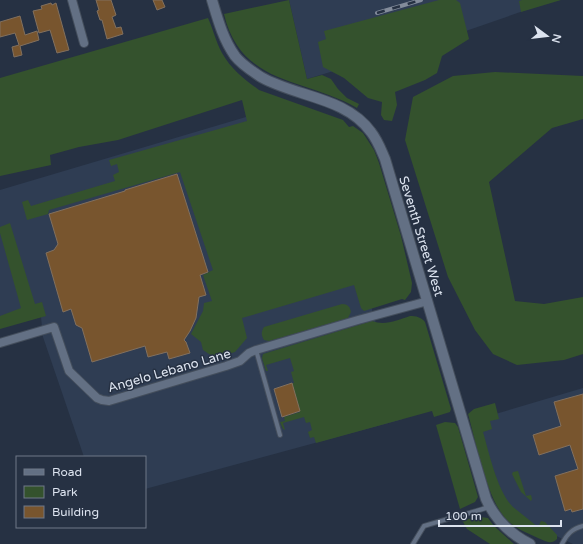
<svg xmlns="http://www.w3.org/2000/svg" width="583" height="544" font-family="'Varela Round',sans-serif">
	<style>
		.built { fill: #2f3d53 }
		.green { fill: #34522d }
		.building { fill: #78552e; stroke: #82705e }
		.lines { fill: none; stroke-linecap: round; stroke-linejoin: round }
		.service-casing { stroke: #444e5c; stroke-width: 6 }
		.minor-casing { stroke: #444e5c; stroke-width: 10 }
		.tertiary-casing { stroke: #444e5c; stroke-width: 12 }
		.service { stroke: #637084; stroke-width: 4 }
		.minor { stroke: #637084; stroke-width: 8 }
		.tertiary { stroke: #637084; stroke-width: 10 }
		.rail-casing { stroke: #838c9b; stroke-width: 4 }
		.rail { stroke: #263143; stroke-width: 2.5; stroke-dasharray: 8; stroke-linecap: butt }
		.labels { text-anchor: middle; stroke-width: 3; stroke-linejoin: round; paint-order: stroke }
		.street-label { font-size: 13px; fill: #dce3ef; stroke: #263143 }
	</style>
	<rect width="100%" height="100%" fill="#263143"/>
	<g class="built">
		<path d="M289,0H555L460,33L307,79Z"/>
		<path d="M266,111L362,274L403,419L145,489V457H84L43,337L41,317L0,328V190Z"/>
		<path d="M583,388V544H573L509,513L475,420Z"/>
	</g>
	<g class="green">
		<path d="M289,0L307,79L322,75L331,79L338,89L347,98L359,104L357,108C305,78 241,86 224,14Z"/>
		<path d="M439,0H456L460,3L469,39L442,56L437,73L425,80L395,92L397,105L392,121L384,120L381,115L382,102L368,98L344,78L323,67L318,42L326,39L324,31Z"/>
		<path d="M522,0H561L521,12L519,1Z"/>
		<path d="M208,18C213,29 216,42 222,53C231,69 245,80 259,90L343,120L349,127L353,126L363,133L374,150L379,163L401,236L412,283L411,292L405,300L402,299L364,311L361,308L354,285L242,318L247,338L235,352L215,358L203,350L201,342L191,334L203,311L204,303L212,301L203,275L213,270L180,172L49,210L48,214L27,220L22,202L28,200L31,206L115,181L113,175L119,172L117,164L111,166L109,160L247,121L242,100L118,140L79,147L50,155L51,165L0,176V78Z"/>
		<path d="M495,72L583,76V119L552,128L489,182L515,301L544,304L583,297V354L564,360L517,365L493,354L475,330L448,277L405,140L413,97L453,76Z"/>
		<path d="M10,223L35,304L42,302L46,316L0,329V316L21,308L0,233V227Z"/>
		<path d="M342,304C348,304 350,307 351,312L348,318L269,341L264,340C261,335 261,332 264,327Z"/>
		<path d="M410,316C416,316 421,317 425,322L451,409L450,412L434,417L432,411L316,443L314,437L310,438L308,432L312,430L310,422L306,423L304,417L283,423L285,430L283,429L280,422L285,421L284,417L300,412L292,383H294L291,372L294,371L290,358L266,365L268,371H266L262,358L263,354L372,321C385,326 398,320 410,316Z"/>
		<path d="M495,403L499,419L490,421L492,429L483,432C489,453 498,493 513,507L538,527L541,521L545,522L557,535V539C553,543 550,543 545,541C532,535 517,530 507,520C487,500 476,442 468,414L474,409Z"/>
		<path d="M445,422L455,423L458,427L478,497L475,502L460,509L436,425Z"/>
		<path d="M518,471L526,496L531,495L532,499L531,501L521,492L512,474L513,472Z"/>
		<path d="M481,517L488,518L494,526L514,544H490L467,529L462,520Z"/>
	</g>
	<g class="building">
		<path d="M96,0H111L116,15L112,17L116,28L121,27L123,34L107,39L102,20H100L97,11L99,10Z"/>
		<path d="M153,0H162L165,7L157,10Z"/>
		<path d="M51,3L52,5L56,3L69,50L57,53L50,30L39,33L33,11L42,9L41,6Z"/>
		<path d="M20,16L25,35L37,31L39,40L20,46L22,55L14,57L12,47L19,45L15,33L0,37V22Z"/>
		<path d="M177,174L208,272L200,275L206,295L199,297L196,318L190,331L184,340L186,342L190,353L169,359L167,352L148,357L145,346L92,362L82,328L76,325L71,309L63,312L46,253L54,250L58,244L49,214L125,191V190Z"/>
		<path d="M292,383L300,411L282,417L274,389Z"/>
		<path d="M583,394V509L572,512L571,509L565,511L555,476L578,469L570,445L539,455L533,435L561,426L554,402Z"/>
	</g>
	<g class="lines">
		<defs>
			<g id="service">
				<path d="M256,350L280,435"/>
				<path d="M413,544L424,526C446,519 468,514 489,507"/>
				<path d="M562,544C567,534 572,529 583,526"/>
			</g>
			<g id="minor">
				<path d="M72,0L84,43"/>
				<path d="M0,343L54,327L69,371L97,398L102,400L109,401L226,366L240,361L249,353L256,350L358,320L428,301"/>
			</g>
			<path id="tertiary" d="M212,0C218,20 223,39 235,56C242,65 252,71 261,77C296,97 346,97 371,132C378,141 381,150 385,159L486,499C495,519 510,534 530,544"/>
		</defs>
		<use href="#service" class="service-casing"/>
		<use href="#minor" class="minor-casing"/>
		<use href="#tertiary" class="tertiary-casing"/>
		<use href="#service" class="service"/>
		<use href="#minor" class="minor"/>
		<use href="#tertiary" class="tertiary"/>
		<defs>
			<path id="rail" d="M377,13L421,0"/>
		</defs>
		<use href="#rail" class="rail-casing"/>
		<use href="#rail" class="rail"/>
	</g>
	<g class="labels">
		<g class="street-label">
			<text transform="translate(422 236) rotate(73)" y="5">Seventh Street West</text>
			<text transform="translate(169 370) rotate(-16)" y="5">Angelo Lebano Lane</text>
		</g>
	</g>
	<rect x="16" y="456" width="130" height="72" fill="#263143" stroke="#6f7888"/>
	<rect x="24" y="469" width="20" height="6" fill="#637084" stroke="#6f7888"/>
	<text x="52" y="476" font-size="12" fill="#dce3ef">Road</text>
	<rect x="24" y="486" width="20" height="12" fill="#34522d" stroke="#6f7888"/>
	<text x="52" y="496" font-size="12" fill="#dce3ef">Park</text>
	<rect x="24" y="506" width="20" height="12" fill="#78552e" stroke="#6f7888"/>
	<text x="52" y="516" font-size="12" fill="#dce3ef">Building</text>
	<g transform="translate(547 36) rotate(105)" stroke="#263143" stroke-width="3" paint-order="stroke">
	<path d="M0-3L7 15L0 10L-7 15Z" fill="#dce3ef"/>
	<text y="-6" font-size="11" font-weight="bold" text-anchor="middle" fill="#dce3ef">N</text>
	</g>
	<path d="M439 520v6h122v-6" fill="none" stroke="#dce3ef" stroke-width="2"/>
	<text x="445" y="520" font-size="12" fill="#dce3ef" stroke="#263143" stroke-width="3" paint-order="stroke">100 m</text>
</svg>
